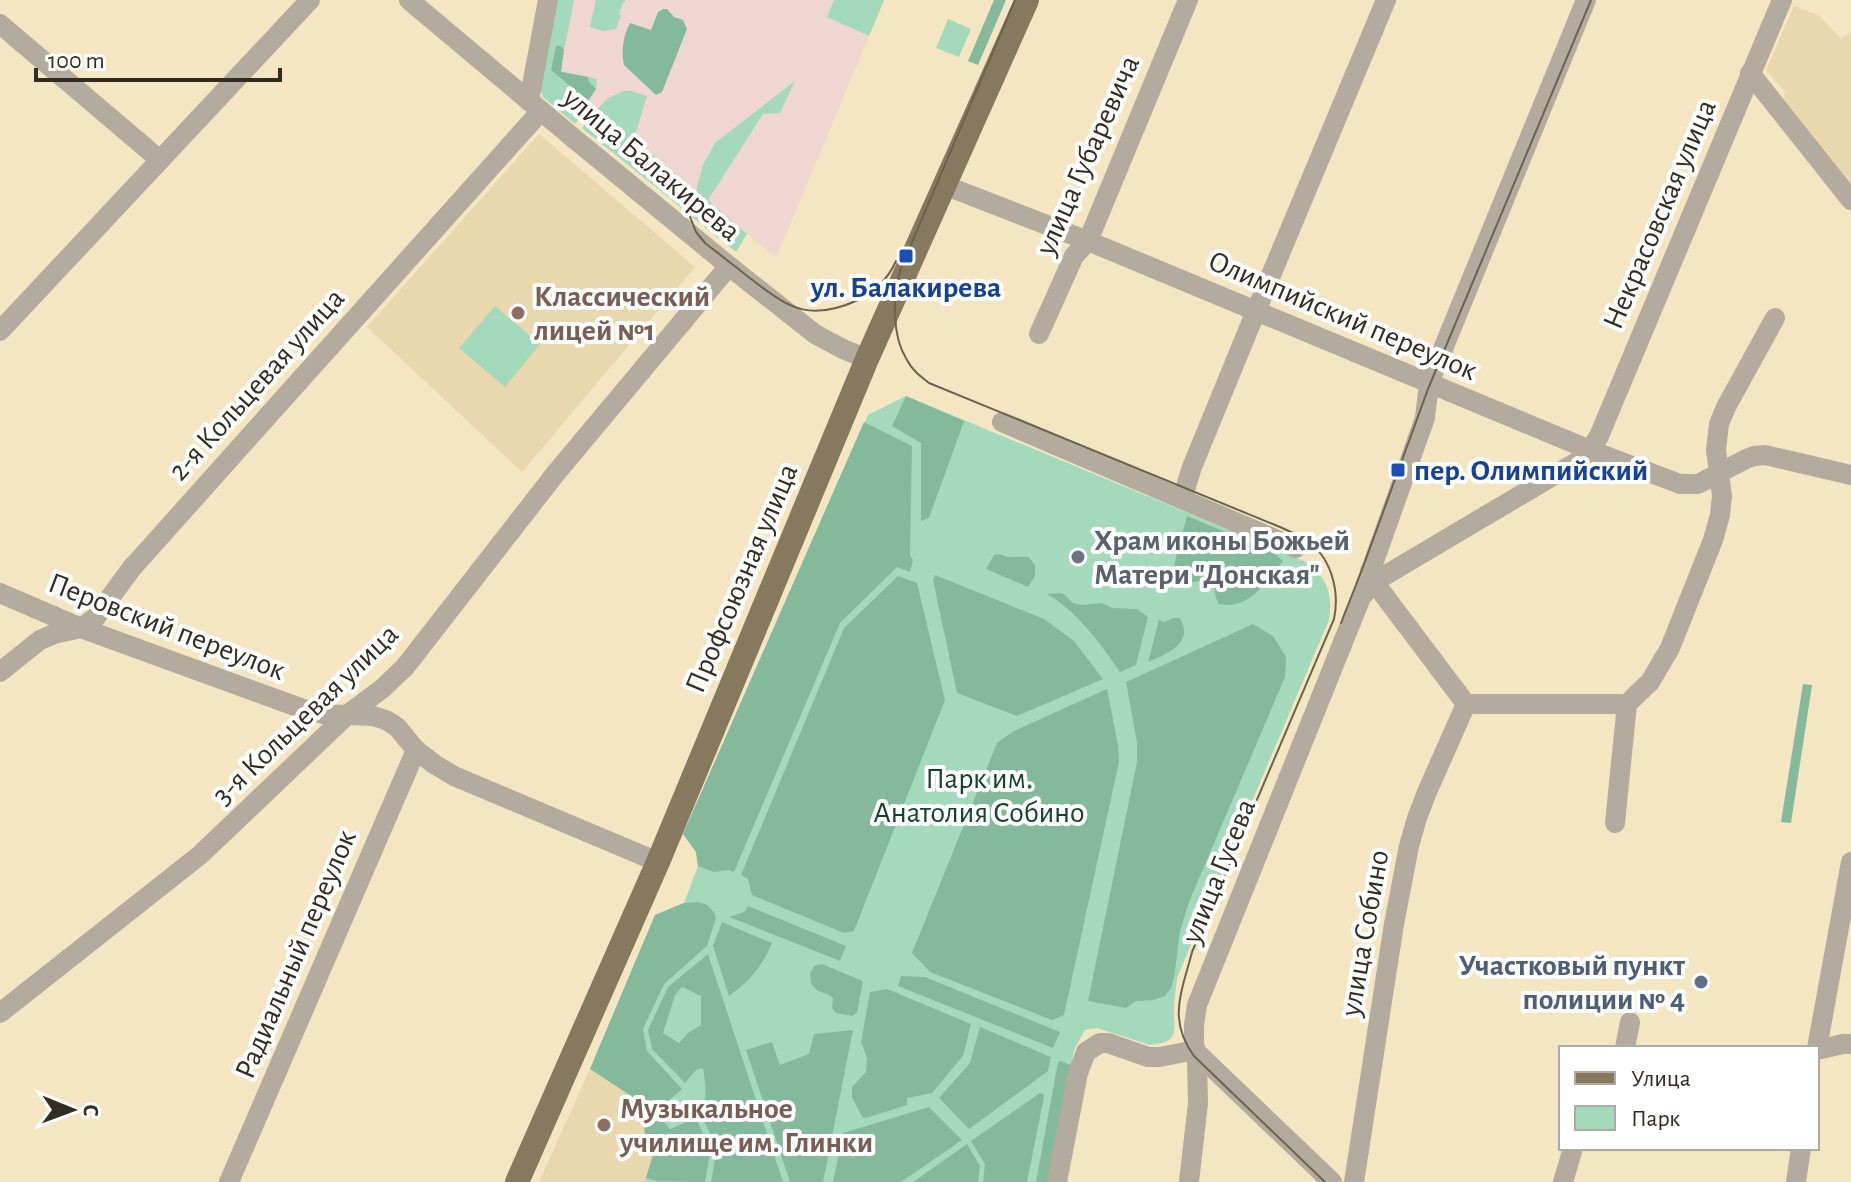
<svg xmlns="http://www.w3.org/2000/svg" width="1851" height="1182" font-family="'Alegreya Sans',sans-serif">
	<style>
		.built { fill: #e9d8ae }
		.industrial { fill: #f0d6d0 }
		.green { fill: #a5d9bb }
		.forest { fill: #84ba9b; fill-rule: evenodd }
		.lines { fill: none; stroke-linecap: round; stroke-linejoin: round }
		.minor { stroke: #b3ab9d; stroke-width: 20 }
		.major { stroke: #87795f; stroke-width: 24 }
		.tram { stroke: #6c634f; stroke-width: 2 }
		.transit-dot { fill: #1a4fb4; stroke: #fff; stroke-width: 3 }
		.education-dot { fill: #8d6e63; stroke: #fff; stroke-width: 3 }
		.worship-dot { fill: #6b7280; stroke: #fff; stroke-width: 3 }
		.service-dot { fill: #5c6f8a; stroke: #fff; stroke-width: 3 }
		.labels { text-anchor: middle; stroke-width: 8; stroke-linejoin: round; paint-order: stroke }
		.street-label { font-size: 30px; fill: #332d20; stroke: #fff }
		.transit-label { font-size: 30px; font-weight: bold; fill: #164399; stroke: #fff }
		.education-label { font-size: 30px; font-weight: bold; fill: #785e54; stroke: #fff; text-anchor: start }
		.worship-label { font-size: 30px; font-weight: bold; fill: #5b616d; stroke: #fff; text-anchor: start }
		.park-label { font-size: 30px; fill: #16412c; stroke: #fff }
		.service-label { font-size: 30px; font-weight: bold; fill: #4e5e75; stroke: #fff; text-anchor: end }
	</style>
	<rect width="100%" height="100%" fill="#f4e6c2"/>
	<g class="built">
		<path d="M1794,6L1820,16L1841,39L1851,32V184L1782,97L1786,93L1766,70Z"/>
		<path d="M539,134L695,267L522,472L367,327Z"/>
		<path d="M590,1069L642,1103L646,1146L654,1151L645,1182H539Z"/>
	</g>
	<path class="industrial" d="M565,0H884L776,258L551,70Z"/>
	<g class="green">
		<path d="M554,0H574L560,71L597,79L596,89L588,101L590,103L575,124L543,97L538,85Z"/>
		<path d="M596,0H625V2L623,3L619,14L621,15L616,29L603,31L590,27Z"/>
		<path d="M834,0H884L869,36L827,17Z"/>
		<path d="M948,19L971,29L959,57L936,48Z"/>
		<path d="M795,81L780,113L763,114L708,200L747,234L736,252L691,216L685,182L696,191L703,165L715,143Z"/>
		<path d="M624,91H631L647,96L634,139L677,175L683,209L582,128L596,108L598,109L608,98Z"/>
		<path d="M495,306L540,344L505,387L459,348Z"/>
		<path d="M906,396L1304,561C1327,577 1333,592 1329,620L1177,978C1176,990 1173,1004 1174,1017C1176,1037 1173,1043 1150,1045L1097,1028L1085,1030L1074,1050L1049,1182H645L654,1151L646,1146L642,1103L590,1069L655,915L684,903L698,866L696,852L683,834L868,415Z"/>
	</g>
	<g class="forest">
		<path d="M994,0H1006L978,65L968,61Z"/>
		<path d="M663,9H667L674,17L683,20L687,29L662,92L656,95L624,65C621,51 623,36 630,23L651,30L658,12Z"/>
		<path d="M556,46H561L564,50L561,72L588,77L589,82L596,89L588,101L551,70Z"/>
		<path d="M906,396L964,421L929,518L921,521V443L892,426Z"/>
		<path d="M864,422L912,446L910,556L913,560L910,572L897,567L840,623L734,872L728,870L714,872L698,866L696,852L683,834Z"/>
		<path d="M1187,516L1273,552L1283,561C1265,582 1251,610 1219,604C1213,595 1217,587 1211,580L1194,582L1178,580L1172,573Z"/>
		<path d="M1000,554C1010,559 1017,556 1029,557L1035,565V576L1028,587L986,569L994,555Z"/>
		<path d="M935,575L1044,619L1074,641L1103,679L1017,716L957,693L933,580Z"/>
		<path d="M898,576L917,583L945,700L854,931L844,933L752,895L748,879L741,875L844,628Z"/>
		<path d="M1059,593L1064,594L1073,603L1082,605L1101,603L1113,608L1137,609L1148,617L1136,665L1120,672C1099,642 1079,613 1047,594Z"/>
		<path d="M1173,618H1180C1195,644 1166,654 1148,662L1159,620L1164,622Z"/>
		<path d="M1253,624L1273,636L1286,657L1285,677L1189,902L1180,931L1174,978L1171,988L1165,996L1154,1000L1136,1001L1126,1008L1088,1001L1137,762V742L1126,682Z"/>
		<path d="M1803,684L1812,685L1791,823L1781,822Z"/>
		<path d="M1107,689L1118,745L1119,762L1064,1015L1052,1020L930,972L912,953L997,743L1014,731Z"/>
		<path d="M698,902L707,905L714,912L716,918L707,946L664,984L643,1029L647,1051L682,1089L665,1104H658L661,1118L670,1129L682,1124L694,1113L706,1141L710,1154L705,1182L657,1181L646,1178L654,1151L646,1146L642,1103L590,1069L655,915L684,903Z"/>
		<path d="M748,906L846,946L840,961L729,917L744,912Z"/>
		<path d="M722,922L772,943C761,968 751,980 729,996L713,946Z"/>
		<path d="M708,954L783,1182H711L716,1153L712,1138L699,1110C709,1099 705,1082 703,1068L696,1070L685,1083L652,1049L648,1030L668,987ZM682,987L701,996V1025L688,1033L679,1043L663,1033L675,995Z"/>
		<path d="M822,964L863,981L857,1012L853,1016L836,1013L832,1008L833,998L829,995L818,991L811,984L810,974L814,966Z"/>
		<path d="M901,976L925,977L1060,1032L1053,1048L898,986Z"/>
		<path d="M887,989L971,1024L963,1056L932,1093L907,1098V1105L866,1118L862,1117L852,1097V1087L866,1072L867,1058L861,1042L870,992Z"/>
		<path d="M980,1027L1051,1057L1048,1071L969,1129L939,1098L970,1063Z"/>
		<path d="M853,1030L823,1182H790L746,1050L772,1042L780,1065L809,1054L814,1034Z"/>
		<path d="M1060,1061L1071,1065L1049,1182H1036L1058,1062Z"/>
		<path d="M1040,1093L1043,1094L1044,1097L1027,1182H983L985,1164L971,1141Z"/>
		<path d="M929,1107L962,1140L901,1182H833L843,1133Z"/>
		<path d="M967,1144L980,1166L978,1182H913Z"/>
	</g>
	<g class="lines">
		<g class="minor">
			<path d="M409,0L571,136L729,266L815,334L843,349L867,359"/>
			<path d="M0,24L160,160"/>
			<path d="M1750,73L1851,200"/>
			<path d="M529,101L548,0"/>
			<path d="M944,185L1088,241L1590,450L1680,484H1698L1746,459L1754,456L1765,455L1851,475"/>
			<path d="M0,331L310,0"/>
			<path d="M1039,334L1074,256L1088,241L1188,0"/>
			<path d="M1002,422L1296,548"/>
			<path d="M1182,499L1192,467L1256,311L1386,0"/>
			<path d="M1370,571L1374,582L1466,704H1627"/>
			<path d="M0,593L81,628L306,710L323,714L373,716L386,720L397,727L416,750L434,764L454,776L658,862"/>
			<path d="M1363,595L1374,582L1578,461L1590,450L1599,436L1782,0"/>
			<path d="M0,672L40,640L54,634L81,628L96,617L131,569L541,111"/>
			<path d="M1615,823L1627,704L1650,682L1670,648L1713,540L1720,515L1722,496L1716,450L1719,424L1726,407L1775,318"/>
			<path d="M0,1013L200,855L347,715L383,688L405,667L556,473L729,266"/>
			<path d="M1625,1048L1630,1022"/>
			<path d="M1817,1048L1851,862"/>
			<path d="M1817,1050L1843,1044H1851"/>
			<path d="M229,1182L416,750"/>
			<path d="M1057,1182L1078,1073L1086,1052L1100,1043H1108L1148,1057H1159L1191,1051L1196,1052L1332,1182"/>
			<path d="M1189,1182L1198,1103L1197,1059L1194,1043V1025L1197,1005L1362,595L1425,418L1429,383L1586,0"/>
			<path d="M1354,1182L1394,924L1409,846L1417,818L1427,792L1466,704"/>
			<path d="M1563,1182L1573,1148"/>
			<path d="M1796,1182L1801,1148"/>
		</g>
		<path class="major" d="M517,1182L658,862L867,359L1027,0"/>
		<g class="tram">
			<path d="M1015,0L901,268C893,295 891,335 907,360C912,370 920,376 929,383L1280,527C1288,531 1297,534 1304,539C1331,555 1340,590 1334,619L1192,952C1182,992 1167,1019 1194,1056L1325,1182"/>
			<path d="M685,204L696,232L705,243C722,256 738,269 755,282C791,310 812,321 858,300C876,291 888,279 896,261"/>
			<path d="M1341,623L1363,567L1428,389L1591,0"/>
		</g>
	</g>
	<g class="transit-dot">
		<rect x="898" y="248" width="16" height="16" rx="4"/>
		<rect x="1390" y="462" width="16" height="16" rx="4"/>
	</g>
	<g class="education-dot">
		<circle cx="518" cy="313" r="8"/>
		<circle cx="604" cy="1125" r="8"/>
	</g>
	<circle class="worship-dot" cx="1078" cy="557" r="8"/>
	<circle class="service-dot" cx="1701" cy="982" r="8"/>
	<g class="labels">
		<g class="street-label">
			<text transform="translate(1087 155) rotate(-66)" y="10">улица Губаревича</text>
			<text transform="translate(652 164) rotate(40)" y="10">улица Балакирева</text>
			<text transform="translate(1659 214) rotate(-67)" y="10">Некрасовская улица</text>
			<text transform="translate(1343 315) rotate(23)" y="10">Олимпийский переулок</text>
			<text transform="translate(256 384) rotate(-48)" y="10">2-я Кольцевая улица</text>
			<text transform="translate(741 578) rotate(-67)" y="10">Профсоюзная улица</text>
			<text transform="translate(167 626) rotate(21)" y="10">Перовский переулок</text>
			<text transform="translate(305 714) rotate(-44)" y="10">3-я Кольцевая улица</text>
			<text transform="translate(1218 871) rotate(-68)" y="10">улица Гусева</text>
			<text transform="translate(1364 933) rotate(-80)" y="10">улица Собино</text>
			<text transform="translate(295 954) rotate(-67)" y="10">Радиальный переулок</text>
		</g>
		<g class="transit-label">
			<text x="906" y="297">ул. Балакирева</text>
			<text x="1414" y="480" text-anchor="start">пер. Олимпийский</text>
		</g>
		<g class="education-label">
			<text x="534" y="306">Классический<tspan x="534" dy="34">лицей №1</tspan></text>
			<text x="620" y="1118">Музыкальное<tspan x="620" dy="34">училище им. Глинки</tspan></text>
		</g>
		<g class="worship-label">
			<text x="1094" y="550">Храм иконы Божьей<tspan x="1094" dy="34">Матери "Донская"</tspan></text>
		</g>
		<g class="park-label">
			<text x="979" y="788">Парк им.<tspan x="979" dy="34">Анатолия Собино</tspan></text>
		</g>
		<g class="service-label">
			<text x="1685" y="975">Участковый пункт<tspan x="1685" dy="34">полиции № 4</tspan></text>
		</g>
	</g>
	<rect x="1559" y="1046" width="260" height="104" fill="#ffffff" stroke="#adaba6" stroke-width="2"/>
	<rect x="1575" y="1072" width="40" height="12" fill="#87795f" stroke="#adaba6" stroke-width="2"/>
	<text x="1631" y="1086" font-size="24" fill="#332d20">Улица</text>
	<rect x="1575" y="1106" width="40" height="24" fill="#a5d9bb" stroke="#adaba6" stroke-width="2"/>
	<text x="1631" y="1126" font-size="24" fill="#332d20">Парк</text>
	<g transform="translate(72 1110) rotate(91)" stroke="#ffffff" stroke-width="6" paint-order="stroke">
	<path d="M0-6L14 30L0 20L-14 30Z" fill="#332d20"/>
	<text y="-12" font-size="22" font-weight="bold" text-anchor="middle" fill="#332d20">С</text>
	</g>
	<path d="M36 68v12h244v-12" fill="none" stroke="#332d20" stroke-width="4"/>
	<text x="48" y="68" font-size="24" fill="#332d20" stroke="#ffffff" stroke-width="6" paint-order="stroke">100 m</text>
</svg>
